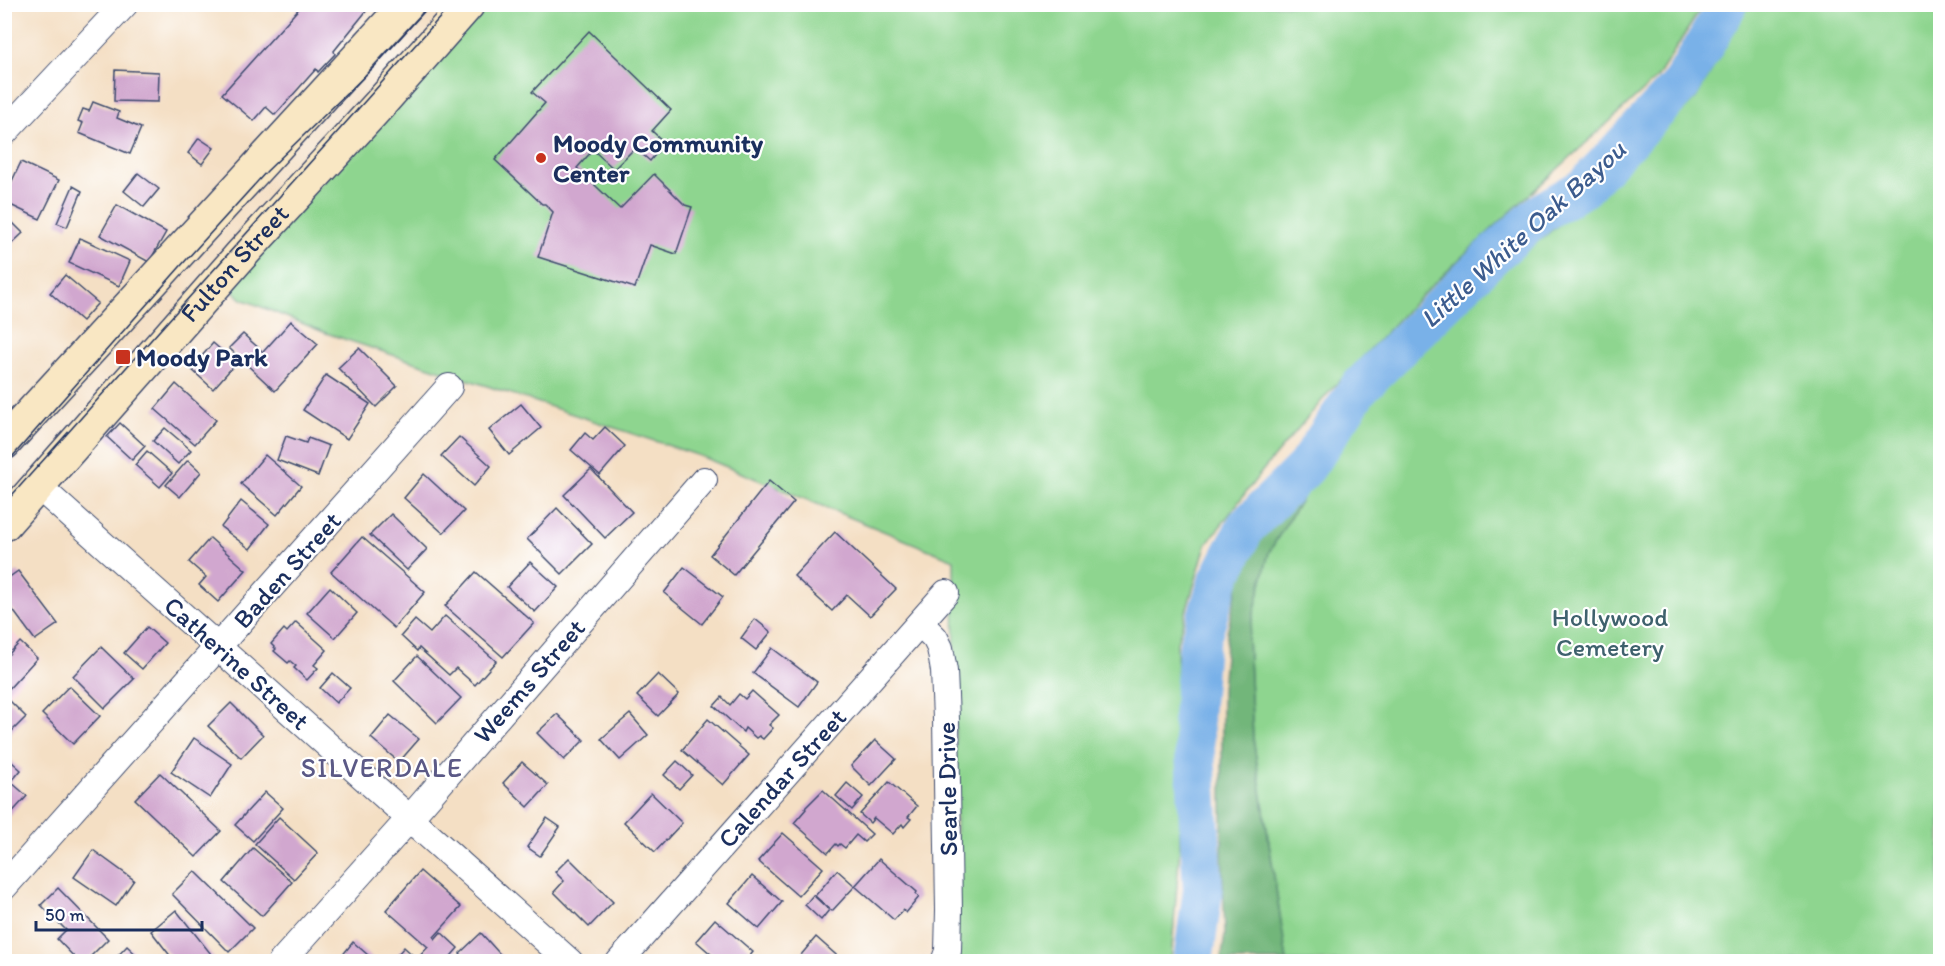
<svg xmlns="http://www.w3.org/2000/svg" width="1945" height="966" font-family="Itim,sans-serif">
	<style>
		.built { fill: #f6cfd8 }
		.green { fill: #8ed58f; stroke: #548276; stroke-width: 1.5 }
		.forest { fill: #72b67a; stroke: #46726c; stroke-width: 1.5 }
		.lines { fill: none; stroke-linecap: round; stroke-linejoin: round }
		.river { stroke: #79b1e8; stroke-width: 40 }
		.building { fill: #d1a7cf }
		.minor-casing { stroke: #3c496d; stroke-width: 28 }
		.secondary-casing { stroke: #3c496d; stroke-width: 36 }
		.minor { stroke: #fff; stroke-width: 26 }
		.secondary { stroke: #f9e7c3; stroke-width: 33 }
		.tram { stroke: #1b2f5e; stroke-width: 1.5 }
		.poi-dot { fill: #c8321e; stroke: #fff; stroke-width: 2 }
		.labels { text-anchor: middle; stroke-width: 4.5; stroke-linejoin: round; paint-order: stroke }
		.poi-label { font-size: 26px; font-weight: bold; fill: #1b2f5e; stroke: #fff; text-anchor: start }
		.street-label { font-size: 26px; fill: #1b2f5e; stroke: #fff }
		.park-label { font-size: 26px; fill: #3e616d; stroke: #fff }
		.water-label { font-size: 27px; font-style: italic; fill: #3c5c8e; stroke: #fff }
		.neighbourhood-label { font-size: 27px; letter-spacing: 1.5px; fill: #5b5986; stroke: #fff }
	</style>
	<rect width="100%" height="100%" fill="#fff"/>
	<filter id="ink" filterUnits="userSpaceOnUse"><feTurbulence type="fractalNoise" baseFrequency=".0167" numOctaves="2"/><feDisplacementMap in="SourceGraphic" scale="12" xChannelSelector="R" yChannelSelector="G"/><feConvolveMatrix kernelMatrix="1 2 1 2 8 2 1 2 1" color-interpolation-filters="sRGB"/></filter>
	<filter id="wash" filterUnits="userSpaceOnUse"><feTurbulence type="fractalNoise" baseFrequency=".008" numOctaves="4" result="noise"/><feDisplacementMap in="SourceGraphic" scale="24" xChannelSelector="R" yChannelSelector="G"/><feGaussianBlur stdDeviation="1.35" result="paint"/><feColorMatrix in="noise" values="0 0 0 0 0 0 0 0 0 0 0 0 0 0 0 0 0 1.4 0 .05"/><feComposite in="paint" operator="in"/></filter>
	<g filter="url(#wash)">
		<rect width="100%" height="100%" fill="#f4dfc4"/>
		<path class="built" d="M5,626L41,658L5,699Z"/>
		<g class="green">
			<path d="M486,5H1703L1657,78L1469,250L1413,304L1330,391L1263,470L1206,545L1177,642L1180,846L1171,961L960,962L957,958L954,560L700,456L326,333L242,299L226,285Z"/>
			<path d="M1749,5H1940V961H1287L1253,738L1248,637L1269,552L1316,475L1369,400L1410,363L1500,272L1598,193L1696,98Z"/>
		</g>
		<path class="forest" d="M1369,400L1316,475L1269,552L1248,637L1253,738L1287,961H1221L1225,934L1222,853V690L1227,632L1241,572L1259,534Z"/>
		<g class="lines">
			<path class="river" d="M1193,962L1203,890L1193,717L1199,644L1218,582L1246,527L1306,467L1359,388L1493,255L1542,212L1583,188L1681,85L1728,4"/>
		</g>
		<g id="blocks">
			<g class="building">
				<path d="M303,4H372L334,51L335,54L318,72L316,69L275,115L266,107L254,121L222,94Z"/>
				<path d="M589,31L671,110L652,131L665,143L650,161L635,148L614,169L593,150L577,168L620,209L654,174L685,205L692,207L676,254L650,245L635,288L538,257L553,212L545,204H542L495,160L545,103L532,92Z"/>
				<path d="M115,70L159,72L158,102L114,101Z"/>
				<path d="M93,102L119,112L117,118L141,128L130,154L79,133L83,123L78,121L83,109L89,111Z"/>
				<path d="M199,138L214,148L202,164L188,153Z"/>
				<path d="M21,162L59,180L40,219L4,202V198Z"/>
				<path d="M138,173L159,189L144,207L124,191Z"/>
				<path d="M73,186L82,191L67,227L57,223Z"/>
				<path d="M117,205L166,232L149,262L100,235Z"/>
				<path d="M4,214L23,233L4,251Z"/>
				<path d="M80,238L130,261L119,286L69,263Z"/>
				<path d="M65,275L98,303L82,321L50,293Z"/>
				<path d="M291,321L318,344L275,391L229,348L243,334L263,352Z"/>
				<path d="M213,343L236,363L213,389L191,369Z"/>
				<path d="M359,348L397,386L376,407L338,368Z"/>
				<path d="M326,375L370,404L347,439L303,410Z"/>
				<path d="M176,384L216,420L195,444L155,409Z"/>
				<path d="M521,404L541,428L509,455L489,430Z"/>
				<path d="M120,423L145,446L132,460L107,437Z"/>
				<path d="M605,427L625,446L600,475L571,450L585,433L593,440Z"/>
				<path d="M165,428L191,450L178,464L153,441Z"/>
				<path d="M286,436L306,443L308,438L329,446L318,476L277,460Z"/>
				<path d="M459,437L491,466L474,486L441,456Z"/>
				<path d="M147,451L172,473L160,487L135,465Z"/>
				<path d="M265,455L301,486L277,515L241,484Z"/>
				<path d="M188,460L201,472L180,497L166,485Z"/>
				<path d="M591,469L632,512L605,538L564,495Z"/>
				<path d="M424,474L464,511L443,533L404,498Z"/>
				<path d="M769,481L794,502L734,575L710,555Z"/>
				<path d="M241,501L269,524L250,549L221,527Z"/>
				<path d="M557,508L592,544L562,574L527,539Z"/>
				<path d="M391,514L427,549L407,570L370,535Z"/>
				<path d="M835,532L896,589L870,616L847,595L832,611L794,576Z"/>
				<path d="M362,537L425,592L394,628L331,572Z"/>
				<path d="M210,538L246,570L218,602L199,585L206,577L189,562Z"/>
				<path d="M530,562L558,587L535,612L507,587Z"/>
				<path d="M684,567L723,597L702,624L664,593Z"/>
				<path d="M18,571L58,624L35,640L4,598V581Z"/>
				<path d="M476,572L534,623L503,657L445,606Z"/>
				<path d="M330,587L357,613L335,638L307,613Z"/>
				<path d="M445,616L496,661L475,685L456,668L449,675L419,648L417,651L401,636L415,620L430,633Z"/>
				<path d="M755,619L771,632L756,650L741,638Z"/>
				<path d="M296,622L327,650L314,665L318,668L307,680L294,668L296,666L290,661L288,663L274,651L276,649L271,644L284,629L287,632Z"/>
				<path d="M147,627L165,643L142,669L124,653Z"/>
				<path d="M20,642L37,658L4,694V649L9,654Z"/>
				<path d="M101,647L134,679L105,708L73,676Z"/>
				<path d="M772,648L817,682L799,707L753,673Z"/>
				<path d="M417,656L461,698L437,723L394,681Z"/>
				<path d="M333,673L350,688L336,703L320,688Z"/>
				<path d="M658,674L679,694L658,716L637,696Z"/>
				<path d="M69,686L100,716L73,744L42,714Z"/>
				<path d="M752,691L779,715L769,725L773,728L763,739L759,736L756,738L745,728L743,732L714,706L722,697L730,705L739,694L745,699Z"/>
				<path d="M10,701L26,717L9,734L4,729V706Z"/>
				<path d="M231,703L263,735L241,758L208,726Z"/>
				<path d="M557,714L584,740L564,760L537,733Z"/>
				<path d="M630,714L648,735L620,760L601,739Z"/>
				<path d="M390,715L419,739L399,762L371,738Z"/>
				<path d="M708,719L749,755L723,785L682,750Z"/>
				<path d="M194,738L232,764L210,798L171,772Z"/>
				<path d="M875,740L896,759L871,786L851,766Z"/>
				<path d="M4,755L21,770L11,782L27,796L6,819L4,817Z"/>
				<path d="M677,761L692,775L679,789L664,775Z"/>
				<path d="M522,762L548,785L528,807L503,783Z"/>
				<path d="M160,773L221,831L196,857L135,799Z"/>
				<path d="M889,782L917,806L908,817L911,819L904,827L902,824L893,834L874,818L870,823L860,814Z"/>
				<path d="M847,783L863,797L852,810L836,796Z"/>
				<path d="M823,790L872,834L864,842L856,835L845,848L840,844L838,846L836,844L828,853L794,823L806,809L805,808Z"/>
				<path d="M265,792L283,808L253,841L235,825Z"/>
				<path d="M651,793L682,823L655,852L624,822Z"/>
				<path d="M279,817L318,853L294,879L255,844Z"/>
				<path d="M547,818L560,827L540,856L527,847Z"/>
				<path d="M783,833L823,868L798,896L758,861Z"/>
				<path d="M253,848L292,882L262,916L224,882Z"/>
				<path d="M93,850L134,880L116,906L74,877Z"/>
				<path d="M569,858L613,902L589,927L554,892L564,881L555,872Z"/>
				<path d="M879,859L917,892L916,894L919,897L906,913L903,910L894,920L855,886Z"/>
				<path d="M837,870L855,886L832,911L815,896Z"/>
				<path d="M195,871L253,928L229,952L172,894Z"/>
				<path d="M420,871L461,907L434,937L435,939L441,932L458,948L446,962H391L404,947L417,959L428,947L386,910Z"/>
				<path d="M752,876L782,902L759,929L729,903Z"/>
				<path d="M58,888L108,939L85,962H79L57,939L66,930L41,905Z"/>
				<path d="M813,895L829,910L821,920L805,905Z"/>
				<path d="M176,910L215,959L211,962H175L151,931Z"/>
				<path d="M715,919L753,952L745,962H720L696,941Z"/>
				<path d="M481,933L507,962H467L460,953Z"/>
				<path d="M816,937L844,962H795Z"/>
				<path d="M353,942L376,962H337Z"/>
				<path d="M127,946L144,962H112Z"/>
			</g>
		</g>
	</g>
	<g filter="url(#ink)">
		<use href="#blocks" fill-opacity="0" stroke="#3c496d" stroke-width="1.5"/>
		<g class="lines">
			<defs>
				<g id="minor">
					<path d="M4,133L125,4"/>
					<path d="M38,486L570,962"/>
					<path d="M920,623L935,638L940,648L944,671L946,719L949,910L948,951L944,962"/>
					<path d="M4,887L449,387"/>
					<path d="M281,962L410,818L704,480"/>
					<path d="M619,962L946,593"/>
				</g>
				<g id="secondary">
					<path d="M4,443L407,4"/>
					<path id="s1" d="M4,524L241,255L379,105L468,4"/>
				</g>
			</defs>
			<use href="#minor" class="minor-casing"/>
			<use href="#secondary" class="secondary-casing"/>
			<use href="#minor" class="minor"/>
			<use href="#secondary" class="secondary"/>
			<g class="tram">
				<path d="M4,466L187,259L267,171L375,66L431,4"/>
				<path d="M4,504L452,4"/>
			</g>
		</g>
	</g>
	<g class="poi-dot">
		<circle cx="541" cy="158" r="6"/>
		<rect x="115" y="349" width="16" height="16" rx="3"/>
	</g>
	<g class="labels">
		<g class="poi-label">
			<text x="553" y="152">Moody Community<tspan x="553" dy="30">Center</tspan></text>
			<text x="136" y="366">Moody Park</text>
		</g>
		<g class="street-label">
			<text dy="9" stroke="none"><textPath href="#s1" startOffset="348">Fulton Street</textPath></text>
			<text transform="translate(287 570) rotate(-48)" y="9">Baden Street</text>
			<text transform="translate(237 663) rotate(42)" y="9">Catherine Street</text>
			<text transform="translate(529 681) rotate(-49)" y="9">Weems Street</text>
			<text transform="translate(782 778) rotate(-48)" y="9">Calendar Street</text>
			<text transform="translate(947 789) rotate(-91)" y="9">Searle Drive</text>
		</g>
		<g class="park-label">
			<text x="1610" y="626">Hollywood<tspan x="1610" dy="30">Cemetery</tspan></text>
		</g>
		<g class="water-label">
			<text transform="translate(1523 234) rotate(-42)" y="9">Little White Oak Bayou</text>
		</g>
		<g class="neighbourhood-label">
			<text x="382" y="777">SILVERDALE</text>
		</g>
	</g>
	<rect width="1945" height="966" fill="none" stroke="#fff" stroke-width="24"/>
	<path d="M36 921v9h166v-9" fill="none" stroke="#1b2f5e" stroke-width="3"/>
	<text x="45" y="921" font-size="18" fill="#1b2f5e" stroke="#ffffff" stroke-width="4.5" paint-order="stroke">50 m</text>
</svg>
